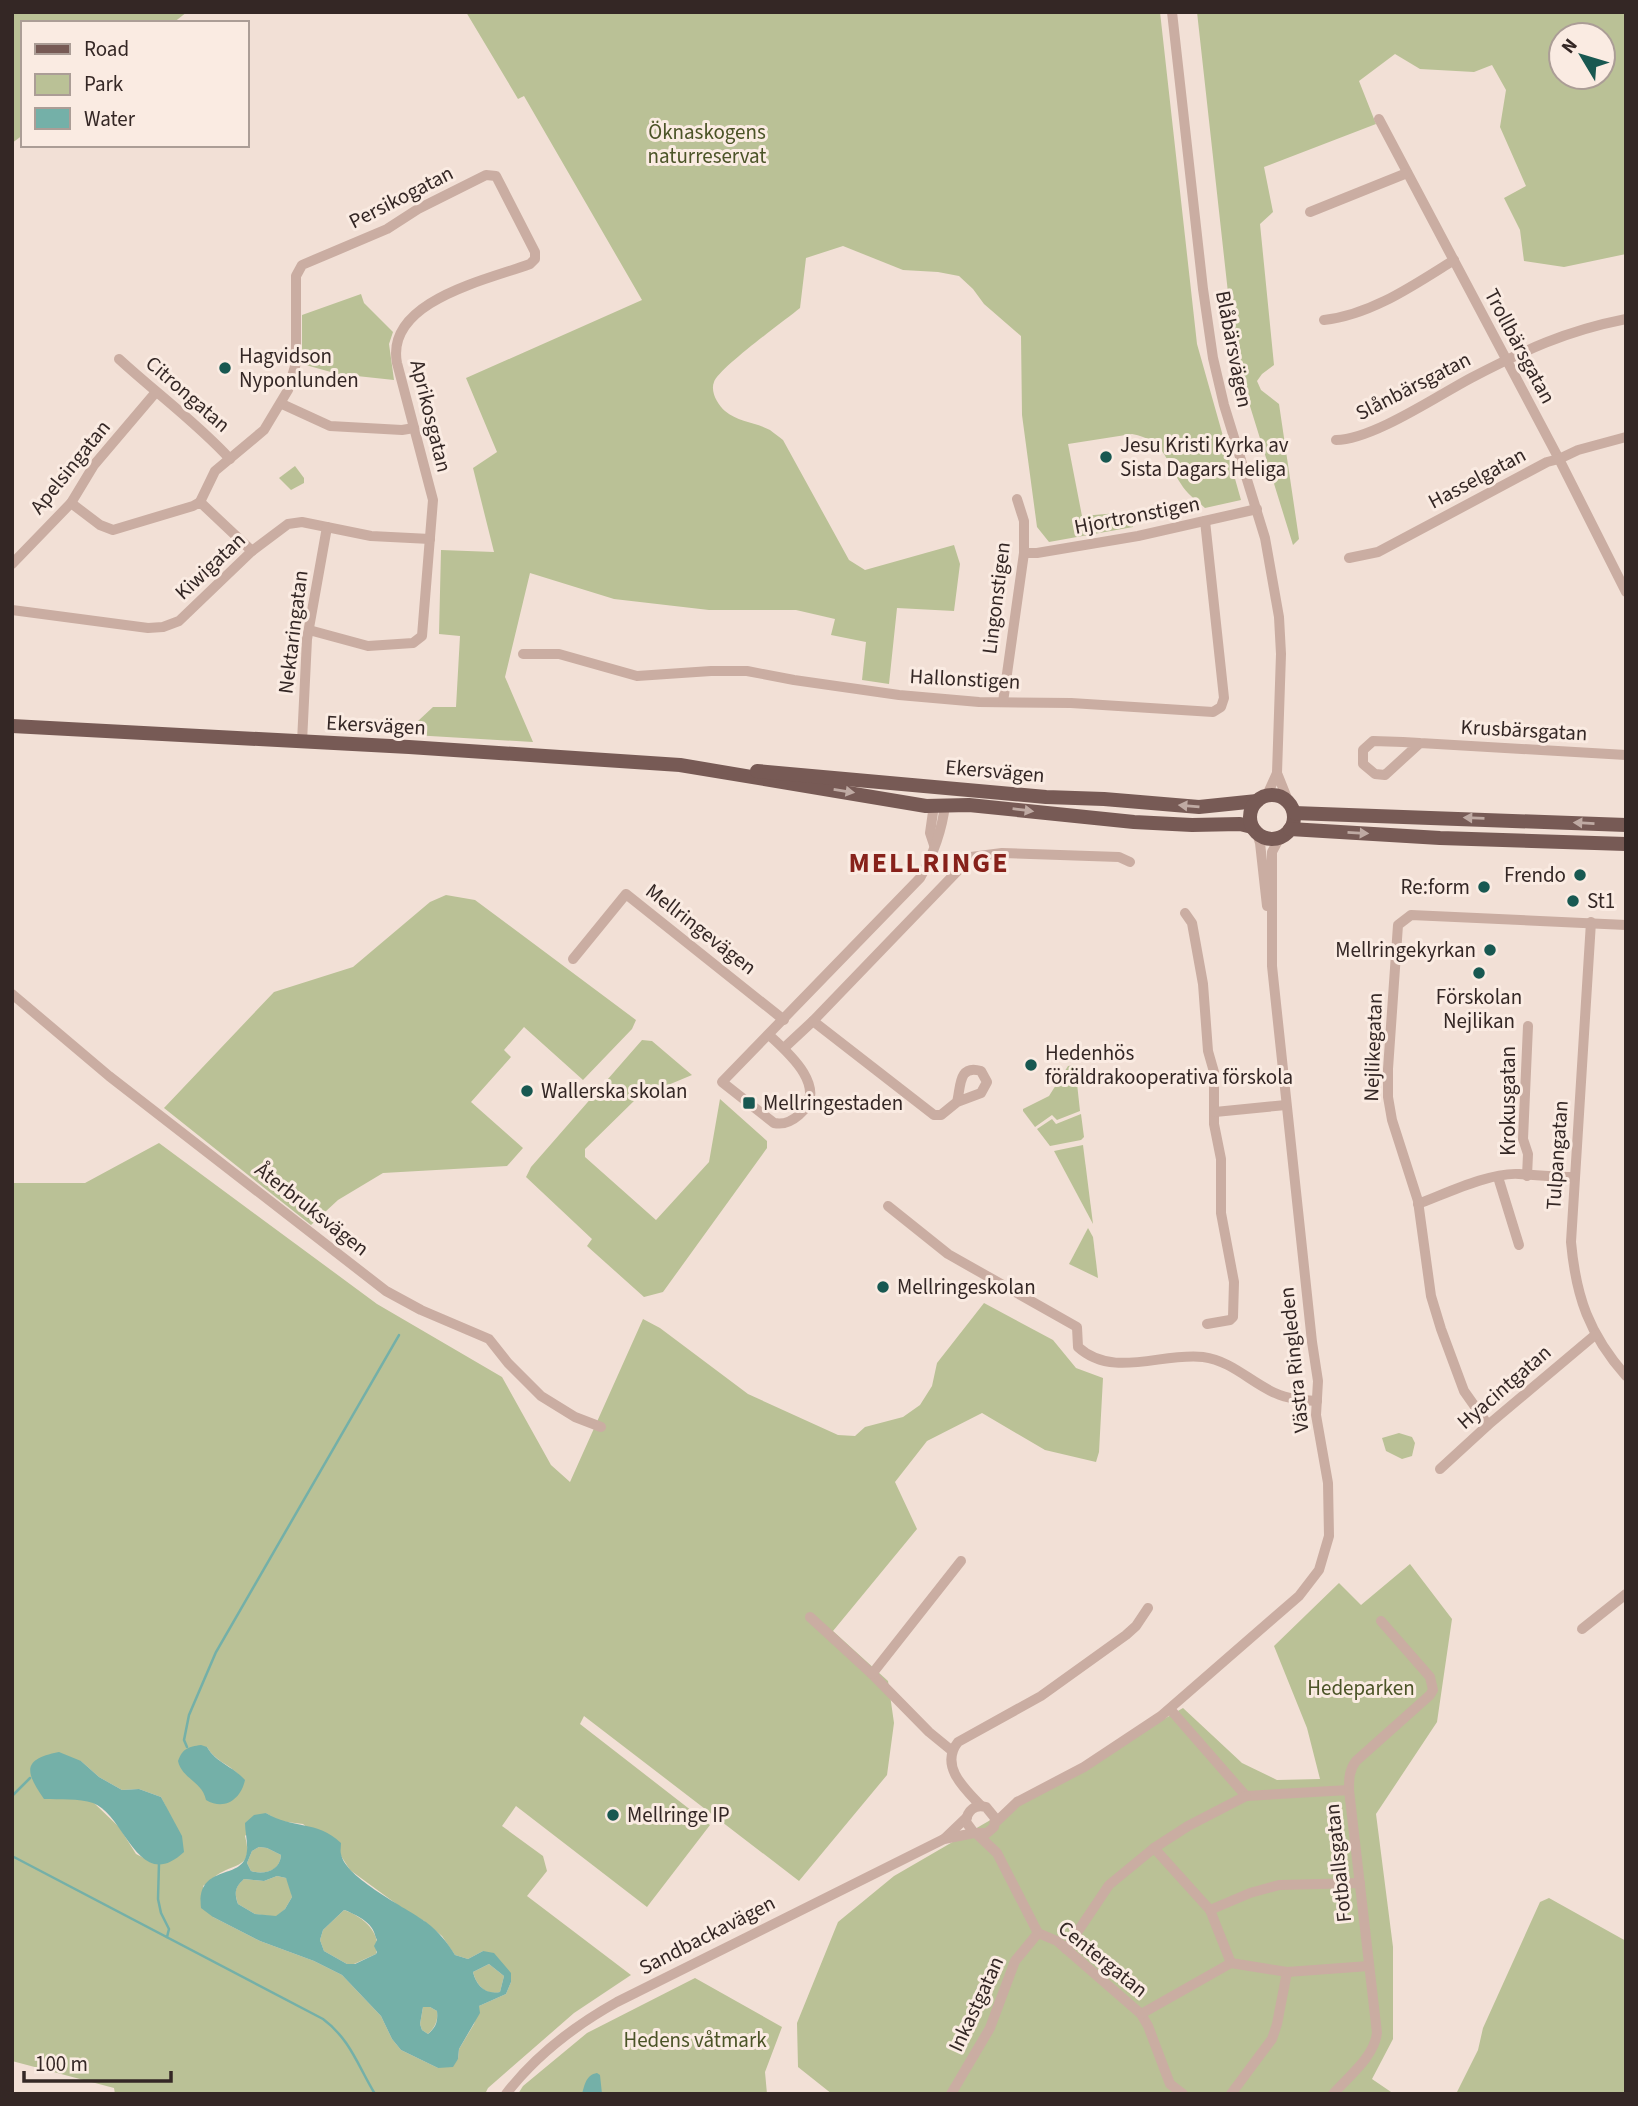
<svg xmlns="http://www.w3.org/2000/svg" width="1638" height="2106" font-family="'Source Sans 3',sans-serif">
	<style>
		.green { fill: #bac196; fill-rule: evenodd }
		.water { fill: #74b0a8; fill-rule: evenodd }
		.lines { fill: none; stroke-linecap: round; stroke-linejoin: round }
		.stream { stroke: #74b0a8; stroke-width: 2.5 }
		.minor { stroke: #caada2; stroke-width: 10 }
		.major { stroke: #775a55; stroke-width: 14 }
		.oneway { fill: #bfaaa3 }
		.poi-dot { fill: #185851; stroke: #faebe2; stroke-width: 2.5 }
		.labels { text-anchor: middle; stroke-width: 6; stroke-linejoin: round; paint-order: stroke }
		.park-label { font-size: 21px; fill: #4b5427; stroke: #faebe2 }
		.street-label { font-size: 21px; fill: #342725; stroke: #faebe2 }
		.poi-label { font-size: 21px; fill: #342725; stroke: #faebe2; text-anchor: start }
		.district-label { font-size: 28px; font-weight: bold; letter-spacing: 2px; fill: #87211a; stroke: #faebe2 }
	</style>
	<rect width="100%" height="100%" fill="#f2e0d6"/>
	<g class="green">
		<path d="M12,12H187L173,23H23V135L12,143Z"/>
		<path d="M466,12H1160L1197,344L1241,500L1205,508C1197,501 1186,493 1181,484C1165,460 1165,440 1132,434L1068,444L1082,516L1130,512L1133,527L1049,542L1037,527L1022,415L1021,336L984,304L973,289L959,276L938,272L903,270L843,246L806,258L800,308C784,321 719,368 714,382C710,392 718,405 725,411C738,422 755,422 770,430C774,433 779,437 783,440L849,560L865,570L954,545L960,564L954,611L897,608L889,684L862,680L866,642L831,635L835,619L796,610H709L614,599L530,573L505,677L533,742L413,735L418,721L433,707H456L460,636L439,634L441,550L494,552L473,468L497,452L466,378L642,300L524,96L518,99Z"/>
		<path d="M1197,12H1626V254L1564,267L1524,261L1520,230L1504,198L1526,186L1500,127L1506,90L1492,65L1474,72L1420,69L1395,54L1359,81L1376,124L1264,167L1273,212L1260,224L1274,365L1262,374L1257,381L1261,390L1279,404L1299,539L1293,545L1245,390L1233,338ZM1561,35H1603V77H1561Z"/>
		<path d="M361,294L364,303L393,332L389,344L394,380L338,374L302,364V315Z"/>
		<path d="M295,466L304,478V483L291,490L279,478Z"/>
		<path d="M446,895L475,900L636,1020L632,1029L583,1080L524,1027L504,1050L511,1057L471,1102L523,1148L507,1166L383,1173L338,1200L311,1225L164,1108L274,992L353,967L430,902Z"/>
		<path d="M642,1040L652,1041L692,1075L637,1098L585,1149V1157L656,1220L709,1162L720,1099L767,1141V1148L663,1292L644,1297L587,1246L592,1239L526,1177L531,1167Z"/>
		<path d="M1075,1065L1080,1111L1057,1120L1052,1115L1035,1127L1023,1111V1109L1049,1096L1068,1066Z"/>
		<path d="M1081,1114L1084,1137L1081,1140L1050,1146L1037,1129L1052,1119L1056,1124Z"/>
		<path d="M159,1143L377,1304L502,1377L551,1465L570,1482L643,1319L660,1328L748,1394L838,1435L855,1436L865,1427L903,1417L920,1405L932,1386L937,1363L984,1303L1053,1340L1076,1368L1103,1378L1099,1452L1096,1462L1045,1450L982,1413L927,1441L895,1482L917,1529L833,1631L888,1681L894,1723L887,1775L799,1881L584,1716L580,1724L710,1825L647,1907L516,1806L502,1826L543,1856L547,1871L527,1896L631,1975L574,2013L488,2088L485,2094H115L114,2088L12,2061V1183H85ZM207,1747C215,1761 227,1763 238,1774L205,1792L196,1781ZM81,1761L99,1777L122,1790L139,1789L161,1797L166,1807L163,1864L150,1861L136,1854L119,1827L94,1803ZM266,1813L279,1821L303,1824L341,1856L350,1870L406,1911L424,1921L442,1936L455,1955L468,1959L483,1951L511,1982L506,1994L479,2006L474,2024L459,2049L458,2059L438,2068L401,2050L392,2039L381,2016L342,1975L314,1961L260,1941L213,1917L203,1886C208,1883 212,1878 217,1875C238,1862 253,1868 245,1836Z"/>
		<path d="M1083,1145L1093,1224L1054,1151Z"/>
		<path d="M1088,1228L1093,1237L1098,1278L1069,1264Z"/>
		<path d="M1399,1433L1412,1437L1415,1443L1412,1456L1402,1459L1386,1451L1382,1438Z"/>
		<path d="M1410,1564L1452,1619L1437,1722L1376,1814L1393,1947V2039L1372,2079L1394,2094H832L798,2067L797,2023L838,1922L894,1876L1183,1708L1242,1763L1277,1780L1320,1779L1307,1728L1274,1646L1339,1583L1361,1605Z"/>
		<path d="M259,1847L267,1848L281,1855C280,1871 265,1875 251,1871L247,1863L252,1851Z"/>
		<path d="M277,1876L286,1878L290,1885L292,1897L285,1909L276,1917L255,1914L238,1904C234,1892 235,1887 244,1879L264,1881Z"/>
		<path d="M1549,1898L1626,1941V2094H1456L1478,2050L1483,2028L1540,1902Z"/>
		<path d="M344,1910C364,1917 382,1933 376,1954L354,1964H347L324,1951L320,1940L323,1930Z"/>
		<path d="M489,1964L504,1976L500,1992C486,1996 476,1985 473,1972Z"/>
		<path d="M695,1978L782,2027L765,2072L767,2094H518L523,2086L587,2033Z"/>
		<path d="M423,2007H430L437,2011C438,2022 435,2027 428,2034L422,2030L420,2024Z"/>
	</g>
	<g class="water">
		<path d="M201,1745L207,1747C216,1763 233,1766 245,1780C241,1799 225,1811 206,1800C202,1781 182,1779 178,1761C183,1748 188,1747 201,1745Z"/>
		<path d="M59,1752L81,1761L99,1777L122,1790L139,1789L161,1797L182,1836L184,1852C138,1895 125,1814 93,1803C79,1798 59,1800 44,1799C25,1772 22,1759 59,1752Z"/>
		<path d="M266,1813C292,1829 317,1820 341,1843C341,1847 340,1851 341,1854C345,1878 407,1908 426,1922C439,1932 447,1942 455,1955L468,1959L483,1951L494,1953L511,1973V1982L506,1994L479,2006L480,2013L459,2049L458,2059L453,2067L438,2068L401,2050L392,2039L381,2016L342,1975L314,1961L260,1941L213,1917L201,1908C196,1864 240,1880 246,1856C249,1846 245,1833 245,1823L254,1815ZM259,1847L267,1848L281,1855C280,1871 264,1875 251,1871L247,1863L252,1851ZM277,1876L286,1878L292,1897L285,1909L276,1916L255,1914L238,1904C234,1893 235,1887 244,1879L264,1881ZM344,1910C353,1913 369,1921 373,1930C375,1933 375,1937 377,1940L374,1946L377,1952L376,1954L355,1964H347L324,1951L320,1940L323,1930ZM489,1964L504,1976L500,1992C485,1995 476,1985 473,1972ZM423,2007H430L437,2011C438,2022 436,2027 428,2034L422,2030L420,2024Z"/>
		<path d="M597,2073L600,2075L602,2094H582C585,2084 586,2075 597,2073Z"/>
	</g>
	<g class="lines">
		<g class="stream">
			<path d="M187,1747L184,1740L189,1715L216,1652L399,1335"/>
			<path d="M12,1796L30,1778"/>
			<path d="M12,1856L323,2019C350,2039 358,2066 375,2094"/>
			<path d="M159,1863L158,1899L161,1913L169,1929L167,1937"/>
		</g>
		<g class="minor">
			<path d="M1172,12L1203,289L1213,358L1224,405L1265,538L1279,617L1281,654L1277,773L1267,795"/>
			<path d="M1379,119L1559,459L1626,592"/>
			<path d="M1310,212L1407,173"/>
			<path d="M1324,320C1371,315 1414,285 1454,260"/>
			<path d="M119,359C156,393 196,422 230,459"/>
			<path d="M282,404L330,426L402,430L414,428"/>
			<path d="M1336,440C1372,440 1437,396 1471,378C1525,350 1565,331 1626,319"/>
			<path d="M200,502L215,471L264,430L288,390L296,363V276L302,265L387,229L418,209L486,175L496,176L535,252V259L530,264C487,280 385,301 397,363L433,500L422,636L413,643L368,646L309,630"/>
			<path d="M71,503L100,525L113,530L193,506L200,502L252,551"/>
			<path d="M1024,553H1037L1138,536L1257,509"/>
			<path d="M1349,558L1378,552L1547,462L1559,459L1578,450L1626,437"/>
			<path d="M12,564L71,503L94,465L156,392"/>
			<path d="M12,610L148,628L163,627L179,621L252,551L288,524L302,522L371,536L430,539"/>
			<path d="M523,654H559L637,676L711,671H747L794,680L899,695L979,702L1071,703L1213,712L1221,707L1224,698L1205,521"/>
			<path d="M1003,702L1024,553V521L1017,499"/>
			<path d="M302,742L307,639L327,527"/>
			<path d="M1420,743L1385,775L1375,774L1363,764V750L1373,741L1403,742L1626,755"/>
			<path d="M1277,773L1289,803"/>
			<path d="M1257,833L1260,843L1267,906"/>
			<path d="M934,845L930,833L934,805"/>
			<path d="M1185,913L1192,923L1203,984L1208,1051L1214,1072V1124L1221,1159V1213L1234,1282L1233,1317L1230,1320L1207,1324"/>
			<path d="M1591,922L1571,1242C1576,1297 1589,1334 1626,1376"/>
			<path d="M573,959L626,894L784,1020"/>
			<path d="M12,994L109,1076L386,1291L421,1310L489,1339L508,1363L541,1396L575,1417L601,1427"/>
			<path d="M769,1035C789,1053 830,1089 799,1115C791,1122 783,1125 774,1123L722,1082L920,878C933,855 942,831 945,805"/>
			<path d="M784,1048L813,1021"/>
			<path d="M957,1102C961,1087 958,1064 981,1071L987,1082L981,1093L957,1102L941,1115H934L813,1021L971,857L1002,853L1119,857L1130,862"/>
			<path d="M1215,1112L1286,1105"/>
			<path d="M1527,1176L1528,1154L1523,1139L1528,1026"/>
			<path d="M1498,1177L1519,1245"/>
			<path d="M1418,1204C1445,1194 1490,1172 1519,1174C1537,1175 1555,1177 1574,1177"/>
			<path d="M888,1206L948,1254L1077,1327L1078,1347C1113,1379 1162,1352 1203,1357C1232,1361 1250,1382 1275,1393C1288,1399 1303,1400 1317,1401"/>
			<path d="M1488,1425L1464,1391L1441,1329L1431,1296L1418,1201L1392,1120L1388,1097V1069L1398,925L1411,915L1626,925"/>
			<path d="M1440,1469L1488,1425L1595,1335"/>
			<path d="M810,1617L872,1674L929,1732L951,1750"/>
			<path d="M1582,1629L1626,1594"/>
			<path d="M872,1674L961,1561"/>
			<path d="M1170,1709L1246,1796L1349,1790L1377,2033C1374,2057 1349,2076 1333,2094"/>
			<path d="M1349,1790C1349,1779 1349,1770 1356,1761L1430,1695L1433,1690L1430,1677L1381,1621"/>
			<path d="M981,1806C965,1789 939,1766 958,1742L1041,1696L1126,1635L1136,1626L1148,1608"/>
			<path d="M995,1823L1017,1802L1084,1767L1161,1716L1299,1596L1319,1570L1329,1536L1328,1483L1316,1415L1318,1381L1312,1342L1272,966V852L1280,837"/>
			<path d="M978,1835L997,1853L1038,1933L1057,1941L1141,2014L1148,2026L1170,2084L1183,2094"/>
			<path d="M944,1839L967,1817"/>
			<path d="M1154,1848L1210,1910L1231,1963"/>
			<path d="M1210,1910L1250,1893L1279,1885L1360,1883"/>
			<path d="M1066,1949L1109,1885L1154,1848L1188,1826L1246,1796"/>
			<path d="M1141,2014L1231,1963L1287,1972L1369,1966"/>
			<path d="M506,2094C536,2055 574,2026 617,2002L944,1839L974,1833H987L994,1827L995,1818L986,1807C975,1804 967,1810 966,1822L974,1833"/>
			<path d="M951,2094L990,2028L1015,1961L1038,1933"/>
			<path d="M1231,2094L1272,2039L1277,2024L1287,1972"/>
		</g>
		<g class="major">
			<path d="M12,726L409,747L680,765L926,806L969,805L1134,822L1192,825L1240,824L1252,827"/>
			<path d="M757,771L1046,797L1104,799L1199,807L1257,801"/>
			<circle cx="1272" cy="817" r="22"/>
			<path d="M1294,813L1626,825"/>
			<path d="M1290,829L1440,838L1626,844"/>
		</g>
	</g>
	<defs><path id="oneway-solid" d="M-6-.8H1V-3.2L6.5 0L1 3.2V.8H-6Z" transform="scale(1.75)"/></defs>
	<g class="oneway">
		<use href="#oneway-solid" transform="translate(844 791) rotate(9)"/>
		<use href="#oneway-solid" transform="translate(1189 806) rotate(-175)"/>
		<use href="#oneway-solid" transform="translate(1023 810) rotate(7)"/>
		<use href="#oneway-solid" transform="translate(1474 818) rotate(-178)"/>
		<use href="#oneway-solid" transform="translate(1584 823) rotate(-177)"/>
		<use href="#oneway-solid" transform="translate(1358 833) rotate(3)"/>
	</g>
	<g class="poi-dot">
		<circle cx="225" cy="368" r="7"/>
		<circle cx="1106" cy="457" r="7"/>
		<circle cx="1580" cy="875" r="7"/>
		<circle cx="1484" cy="887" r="7"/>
		<circle cx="1573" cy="901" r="7"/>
		<circle cx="1490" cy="950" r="7"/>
		<circle cx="1479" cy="973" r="7"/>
		<circle cx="1031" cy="1065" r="7"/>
		<circle cx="527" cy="1091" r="7"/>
		<rect x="742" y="1096" width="14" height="14" rx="3.5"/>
		<circle cx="883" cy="1287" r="7"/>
		<circle cx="613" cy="1815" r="7"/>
	</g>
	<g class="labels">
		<g class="park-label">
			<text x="707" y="139">Öknaskogens<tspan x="707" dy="24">naturreservat</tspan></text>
			<text x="1361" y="1695">Hedeparken</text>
			<text x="695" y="2047">Hedens våtmark</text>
		</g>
		<g class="street-label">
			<text transform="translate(401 197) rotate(-27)" y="7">Persikogatan</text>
			<text transform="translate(1520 346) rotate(62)" y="7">Trollbärsgatan</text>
			<text transform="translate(1234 349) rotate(79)" y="7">Blåbärsvägen</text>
			<text transform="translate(1413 386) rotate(-27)" y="7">Slånbärsgatan</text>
			<text transform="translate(188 394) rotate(41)" y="7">Citrongatan</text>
			<text transform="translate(431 416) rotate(76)" y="7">Aprikosgatan</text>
			<text transform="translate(70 467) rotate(-51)" y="7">Apelsingatan</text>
			<text transform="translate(1477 478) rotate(-28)" y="7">Hasselgatan</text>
			<text transform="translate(1137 515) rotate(-11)" y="7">Hjortronstigen</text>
			<text transform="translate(210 566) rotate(-43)" y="7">Kiwigatan</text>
			<text transform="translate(996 598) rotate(-83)" y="7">Lingonstigen</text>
			<text transform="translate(293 632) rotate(-83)" y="7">Nektaringatan</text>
			<text transform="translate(965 679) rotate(3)" y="7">Hallonstigen</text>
			<text transform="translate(376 725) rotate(3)" y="7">Ekersvägen</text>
			<text transform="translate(1524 730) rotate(3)" y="7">Krusbärsgatan</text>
			<text transform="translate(995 771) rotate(5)" y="7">Ekersvägen</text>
			<text transform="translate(701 929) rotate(38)" y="7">Mellringevägen</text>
			<text transform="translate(1373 1047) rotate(-88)" y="7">Nejlikegatan</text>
			<text transform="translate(1508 1101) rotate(-90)" y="7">Krokusgatan</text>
			<text transform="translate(1557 1155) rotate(-86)" y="7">Tulpangatan</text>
			<text transform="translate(312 1209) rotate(38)" y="7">Återbruksvägen</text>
			<text transform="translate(1294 1360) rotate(-96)" y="7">Västra Ringleden</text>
			<text transform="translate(1504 1387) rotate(-41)" y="7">Hyacintgatan</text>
			<text transform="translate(1338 1863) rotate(-96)" y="7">Fotballsgatan</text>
			<text transform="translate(707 1935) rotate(-27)" y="7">Sandbackavägen</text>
			<text transform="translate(1103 1959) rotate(39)" y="7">Centergatan</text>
			<text transform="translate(976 2004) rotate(-65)" y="7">Inkastgatan</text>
		</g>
		<g class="poi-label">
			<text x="239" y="363">Hagvidson<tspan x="239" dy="24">Nyponlunden</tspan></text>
			<text x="1120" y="452">Jesu Kristi Kyrka av<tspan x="1120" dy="24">Sista Dagars Heliga</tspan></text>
			<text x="1566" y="882" text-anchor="end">Frendo</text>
			<text x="1470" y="894" text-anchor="end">Re:form</text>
			<text x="1587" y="908">St1</text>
			<text x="1476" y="957" text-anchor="end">Mellringekyrkan</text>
			<text x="1479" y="1004" text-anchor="middle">Förskolan<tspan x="1479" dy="24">Nejlikan</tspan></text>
			<text x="1045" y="1060">Hedenhös<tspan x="1045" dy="24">föräldrakooperativa förskola</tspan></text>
			<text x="541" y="1098">Wallerska skolan</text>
			<text x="763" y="1110">Mellringestaden</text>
			<text x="897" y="1294">Mellringeskolan</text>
			<text x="627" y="1822">Mellringe IP</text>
		</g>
		<g class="district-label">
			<text x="929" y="872">MELLRINGE</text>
		</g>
	</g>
	<rect width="1638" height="2106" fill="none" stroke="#342725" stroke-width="28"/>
	<rect x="21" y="21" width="228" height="126" fill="#faebe2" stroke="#ab9d96" stroke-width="2"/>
	<rect x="35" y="44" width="35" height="10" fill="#775a55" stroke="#ab9d96" stroke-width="2"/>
	<text x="84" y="56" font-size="21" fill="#342725">Road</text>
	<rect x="35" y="74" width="35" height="21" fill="#bac196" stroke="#ab9d96" stroke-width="2"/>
	<text x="84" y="91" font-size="21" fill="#342725">Park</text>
	<rect x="35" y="108" width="35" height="21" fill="#74b0a8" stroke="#ab9d96" stroke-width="2"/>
	<text x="84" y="126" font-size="21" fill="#342725">Water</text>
	<g transform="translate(1582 56) rotate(308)"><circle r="33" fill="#faebe2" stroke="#ab9d96" stroke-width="2"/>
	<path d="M0-5L12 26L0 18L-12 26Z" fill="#185851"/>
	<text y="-10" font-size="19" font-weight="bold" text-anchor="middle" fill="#342725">N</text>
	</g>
	<path d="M24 2071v10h147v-10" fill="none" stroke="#342725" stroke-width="3.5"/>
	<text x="35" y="2071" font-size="21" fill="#342725" stroke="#faebe2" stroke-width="5" paint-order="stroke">100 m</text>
</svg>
